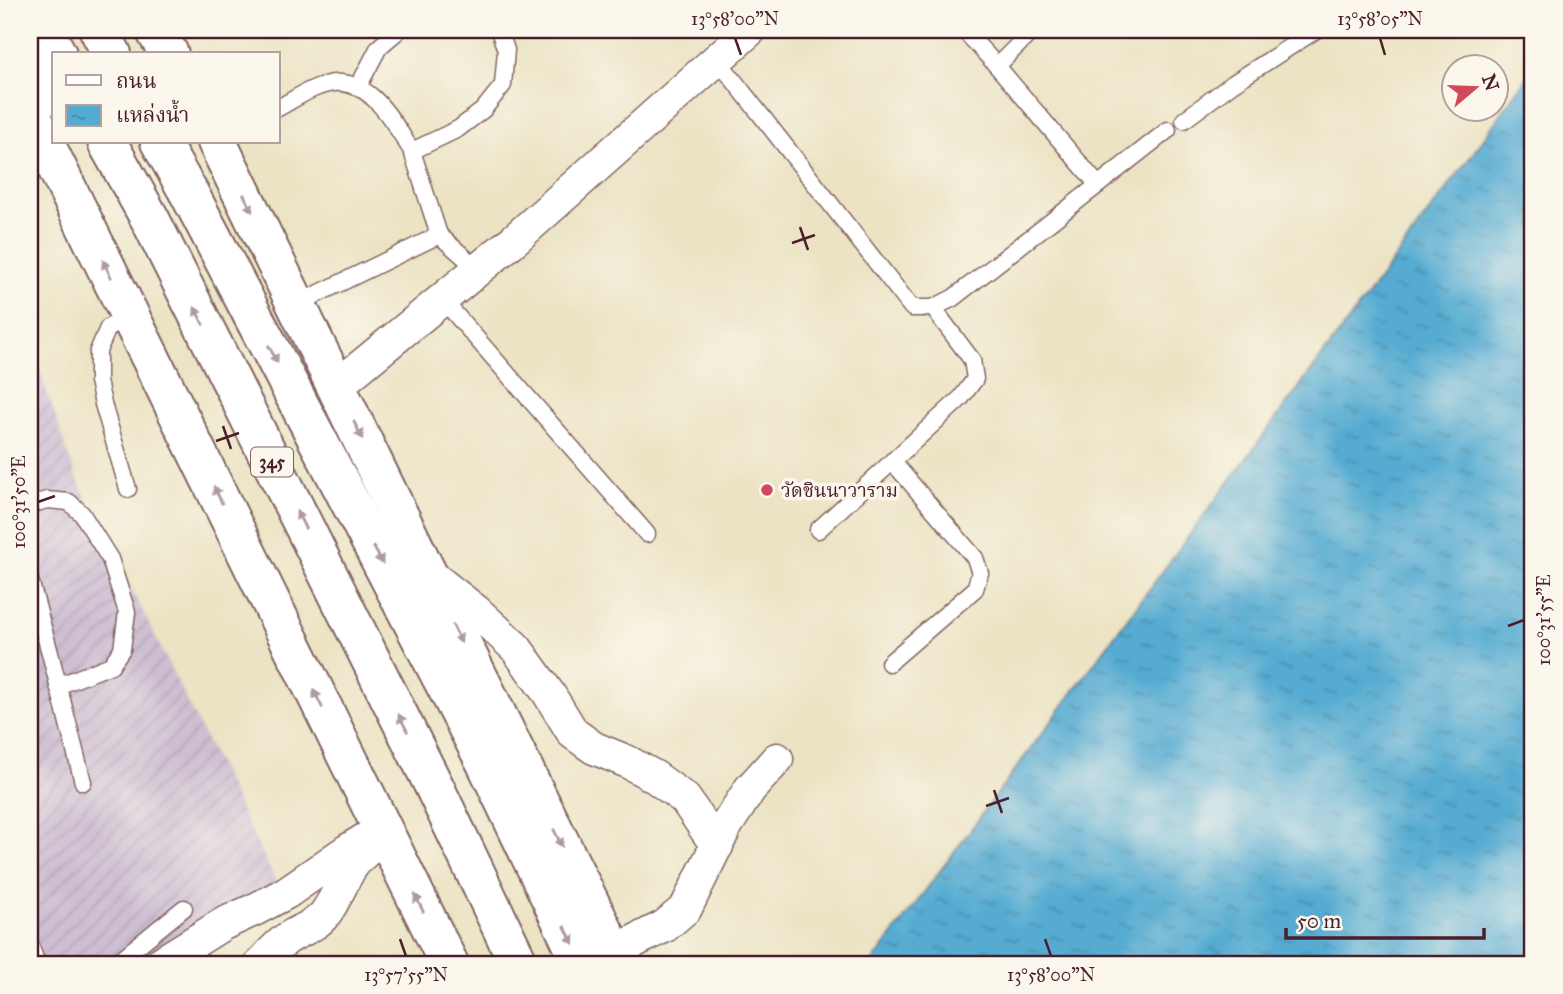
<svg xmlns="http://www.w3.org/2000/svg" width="1563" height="994" font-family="'IM FELL Great Primer','Noto Serif Thai',serif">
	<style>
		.industrial { fill: url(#industrial-furrows) }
		.water { fill: url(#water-ripples); stroke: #4f657e; stroke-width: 2 }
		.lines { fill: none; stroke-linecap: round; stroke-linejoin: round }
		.service-casing { stroke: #826460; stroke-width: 19 }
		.minor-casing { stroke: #826460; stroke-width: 35 }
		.primary-casing { stroke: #826460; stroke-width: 42 }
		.service { stroke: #fff; stroke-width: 16 }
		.minor { stroke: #fff; stroke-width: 32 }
		.primary { stroke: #fff; stroke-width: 38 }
		.oneway { fill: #ae9aa0 }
		.ticks { fill: none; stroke: #4a1f2b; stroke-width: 2.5 }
		.poi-dot { fill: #d1495b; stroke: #fbf7ec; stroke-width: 2.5 }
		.labels { text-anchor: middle; stroke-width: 7; stroke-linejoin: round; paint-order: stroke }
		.shield { fill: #fbf7ec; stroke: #7f6065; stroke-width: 2 }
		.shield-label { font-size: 18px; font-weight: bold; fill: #4a1f2b }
		.poi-label { font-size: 19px; fill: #4a1f2b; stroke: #fbf7ec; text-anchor: start }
		.neatline { fill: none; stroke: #4a1f2b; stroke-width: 2.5 }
		.ticks-label { font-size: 18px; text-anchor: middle; fill: #4a1f2b }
	</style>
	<defs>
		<pattern id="industrial-furrows" width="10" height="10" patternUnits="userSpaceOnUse" patternTransform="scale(1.75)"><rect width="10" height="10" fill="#cdbed2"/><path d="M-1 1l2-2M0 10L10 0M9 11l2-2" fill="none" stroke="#b2a3b4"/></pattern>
		<pattern id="water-ripples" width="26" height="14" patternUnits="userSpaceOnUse" patternTransform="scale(1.75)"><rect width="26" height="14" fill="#54abd1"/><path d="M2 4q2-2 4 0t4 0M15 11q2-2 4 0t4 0" fill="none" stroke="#488baa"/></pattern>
	</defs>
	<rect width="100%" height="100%" fill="#fbf7ec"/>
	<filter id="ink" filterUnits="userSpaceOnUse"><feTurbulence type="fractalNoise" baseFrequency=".0143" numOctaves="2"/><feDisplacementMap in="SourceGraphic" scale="14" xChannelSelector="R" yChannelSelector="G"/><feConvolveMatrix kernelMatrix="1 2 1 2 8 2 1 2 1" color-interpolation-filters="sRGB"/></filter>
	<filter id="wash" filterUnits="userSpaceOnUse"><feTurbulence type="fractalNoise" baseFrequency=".00686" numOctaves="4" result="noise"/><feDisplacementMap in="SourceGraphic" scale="28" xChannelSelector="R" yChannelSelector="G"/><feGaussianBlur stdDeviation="1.57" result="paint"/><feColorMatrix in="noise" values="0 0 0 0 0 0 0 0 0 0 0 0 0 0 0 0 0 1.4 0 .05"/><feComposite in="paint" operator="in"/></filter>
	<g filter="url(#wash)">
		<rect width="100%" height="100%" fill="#ebe3c3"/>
		<path class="industrial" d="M30,342L75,474L285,900L166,964H30Z"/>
		<path class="water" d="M1533,69V964H871L1474,152Z"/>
	</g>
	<g filter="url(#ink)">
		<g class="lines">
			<defs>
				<g id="service">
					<path d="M964,30L997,66L1098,185L1168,130"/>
					<path d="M717,59L912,308H933L953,298L1098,185"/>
					<path d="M997,66L1029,34L1030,30"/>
					<path d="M358,87L379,47L399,30"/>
					<path d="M278,108C295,99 314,85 334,83C373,80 394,124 412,151"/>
					<path d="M1184,120L1232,84L1316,30"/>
					<path d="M439,235L479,270"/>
					<path d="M443,300L647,534"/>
					<path d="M297,304L439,235L412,151L458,129L483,110L503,85L506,50L499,30"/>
					<path d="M128,489L103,404L98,381V351L108,328L129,314"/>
					<path d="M30,505L47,500L69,502L82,514L110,559L127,612L122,649L111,665L58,686"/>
					<path d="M818,530L961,398L975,379L972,360L933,308"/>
					<path d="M30,580L50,653L83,782"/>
					<path d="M889,663L975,589L980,573L975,558L892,461"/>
					<path d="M30,945L37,964"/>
					<path d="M115,964L184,908"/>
				</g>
				<g id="minor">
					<path d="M337,386L514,240L750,30"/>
					<path d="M429,574L476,611L516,648L549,694L573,733L594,748L628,762L655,777L685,799L717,846"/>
					<path d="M615,951L665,926L686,908L726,826L750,789L777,759"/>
					<path d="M159,964L223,924L256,909L286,893L348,850L382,829"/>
					<path d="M261,964C269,955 278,944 288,938C300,930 316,926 325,914C343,890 344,866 370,848"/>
				</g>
				<g id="primary">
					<path d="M44,30L57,54"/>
					<path d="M99,30L112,54"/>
					<path d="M155,30L169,54"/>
					<path d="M30,64L54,95"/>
					<path d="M30,113L449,964"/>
					<path d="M107,142L150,219L433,784L519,964"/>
					<path d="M160,142L190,195L486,763L582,964"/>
					<path d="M217,142L426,571L620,964"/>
				</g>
			</defs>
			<use href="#service" class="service-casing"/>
			<use href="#minor" class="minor-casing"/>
			<use href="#primary" class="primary-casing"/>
			<use href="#service" class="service"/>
			<use href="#minor" class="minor"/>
			<use href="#primary" class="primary"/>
		</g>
		<defs><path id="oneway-solid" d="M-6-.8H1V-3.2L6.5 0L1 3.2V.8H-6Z" transform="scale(1.75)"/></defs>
		<g class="oneway">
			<use href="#oneway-solid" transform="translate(248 203) rotate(64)"/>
			<use href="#oneway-solid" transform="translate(107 269) rotate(-116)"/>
			<use href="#oneway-solid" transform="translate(199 316) rotate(-117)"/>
			<use href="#oneway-solid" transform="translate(273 354) rotate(62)"/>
			<use href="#oneway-solid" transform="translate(358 430) rotate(64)"/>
			<use href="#oneway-solid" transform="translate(218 495) rotate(-116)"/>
			<use href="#oneway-solid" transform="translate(301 520) rotate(-117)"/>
			<use href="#oneway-solid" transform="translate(378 555) rotate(62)"/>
			<use href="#oneway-solid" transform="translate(457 634) rotate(64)"/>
			<use href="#oneway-solid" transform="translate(318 699) rotate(-116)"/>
			<use href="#oneway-solid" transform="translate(403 723) rotate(-117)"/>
			<use href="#oneway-solid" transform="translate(558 838) rotate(64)"/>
			<use href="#oneway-solid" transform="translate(419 903) rotate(-116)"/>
			<use href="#oneway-solid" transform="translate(569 935) rotate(64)"/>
		</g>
	</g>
	<path class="ticks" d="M735,38L741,55M1380,38L1385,55M800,227L808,250M792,243L815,235M223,426L231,449M216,441L239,433M38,502L55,496M1508,626L1524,620M994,790L1002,813M986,806L1009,798M400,939L406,956M1045,939L1051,956"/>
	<circle class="poi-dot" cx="767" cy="490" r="7"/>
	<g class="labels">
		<rect class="shield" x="251" y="447.5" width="42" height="29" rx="5"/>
		<g class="shield-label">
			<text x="272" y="468">345</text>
		</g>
		<g class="poi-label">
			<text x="781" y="497">วัดชินนาวาราม</text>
		</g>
	</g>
	<rect width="1563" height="994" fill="none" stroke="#fbf7ec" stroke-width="77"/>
	<rect x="52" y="52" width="228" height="91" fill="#fbf7ec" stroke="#b4a19f" stroke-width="2"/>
	<rect x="66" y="75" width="35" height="10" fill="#ffffff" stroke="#b4a19f" stroke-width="2"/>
	<text x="116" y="88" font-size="21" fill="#4a1f2b">ถนน</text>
	<rect x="66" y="105" width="35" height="21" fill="url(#water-ripples)" stroke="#b4a19f" stroke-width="2"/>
	<text x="116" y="122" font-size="21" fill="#4a1f2b">แหล่งน้ำ</text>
	<g transform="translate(1475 88) rotate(71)"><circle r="33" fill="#fbf7ec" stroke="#b4a19f" stroke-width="2"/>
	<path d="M0-5L12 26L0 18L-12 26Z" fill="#d1495b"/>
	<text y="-10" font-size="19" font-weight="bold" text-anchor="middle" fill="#4a1f2b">N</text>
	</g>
	<path d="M1286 928v10h198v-10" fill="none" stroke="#4a1f2b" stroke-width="3.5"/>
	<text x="1297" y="928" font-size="21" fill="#4a1f2b" stroke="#fbf7ec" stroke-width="5" paint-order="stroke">50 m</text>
	<rect x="38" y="38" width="1486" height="918" class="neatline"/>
	<g class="ticks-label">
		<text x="735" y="25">13°58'00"N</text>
		<text x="1380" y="25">13°58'05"N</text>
		<text transform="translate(19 502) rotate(-90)" y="6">100°31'50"E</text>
		<text transform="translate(1544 620) rotate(-90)" y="6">100°31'55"E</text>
		<text x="406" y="981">13°57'55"N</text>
		<text x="1051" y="981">13°58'00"N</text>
	</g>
</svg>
